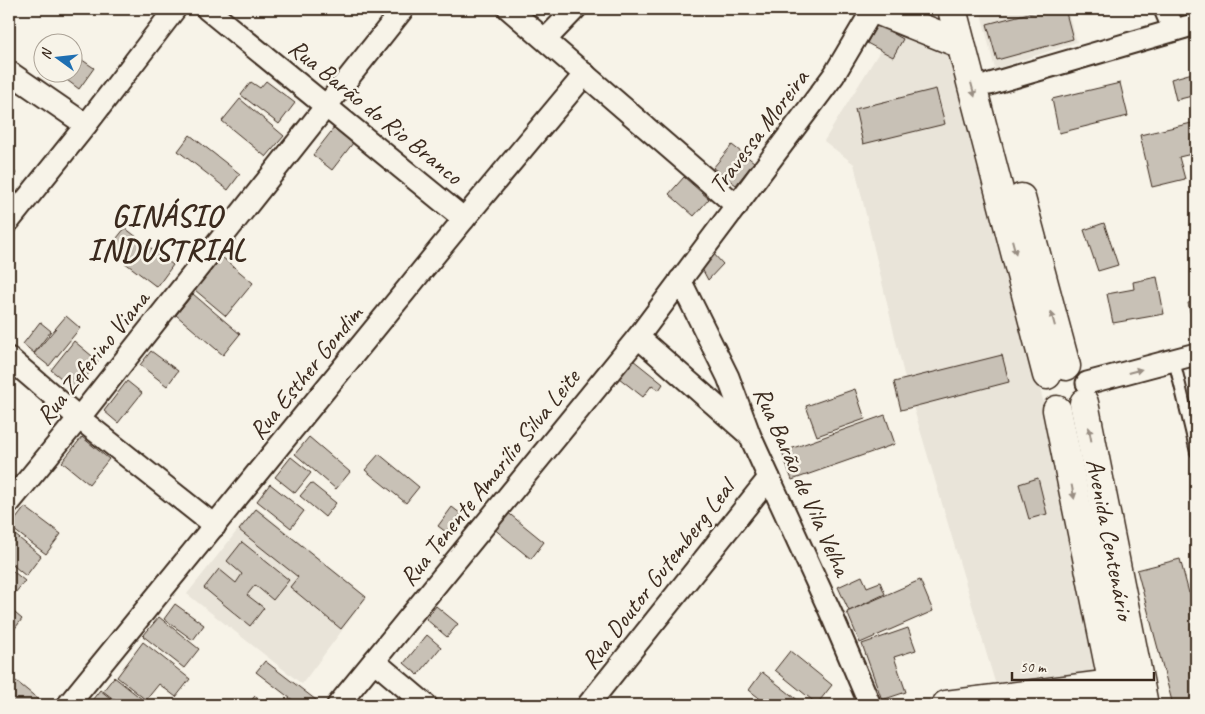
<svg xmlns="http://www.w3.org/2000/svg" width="1205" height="714" font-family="Caveat,sans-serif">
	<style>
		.built { fill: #e9e4d9 }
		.building { fill: #c8c1b6; stroke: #3b2a1e }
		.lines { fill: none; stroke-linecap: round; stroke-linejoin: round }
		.lane-casing { stroke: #3b2a1e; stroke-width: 14 }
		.street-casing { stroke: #3b2a1e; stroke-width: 25 }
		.secondary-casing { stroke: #3b2a1e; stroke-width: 31 }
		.primary-casing { stroke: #3b2a1e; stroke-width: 31 }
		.lane { stroke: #f7f3e8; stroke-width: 10 }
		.street { stroke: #f7f3e8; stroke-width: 21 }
		.secondary { stroke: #f7f3e8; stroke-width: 28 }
		.primary { stroke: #f7f3e8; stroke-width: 28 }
		.oneway { fill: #998e83 }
		.labels { text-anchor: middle; stroke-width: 5; stroke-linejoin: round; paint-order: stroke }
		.street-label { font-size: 25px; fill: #3b2a1e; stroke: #f7f3e8 }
		.district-label { font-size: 30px; font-weight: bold; letter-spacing: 1px; fill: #3b2a1e; stroke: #f7f3e8 }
	</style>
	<rect width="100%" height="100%" fill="#f7f3e8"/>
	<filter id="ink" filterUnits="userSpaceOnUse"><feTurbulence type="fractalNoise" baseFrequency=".02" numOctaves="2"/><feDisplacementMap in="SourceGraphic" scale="10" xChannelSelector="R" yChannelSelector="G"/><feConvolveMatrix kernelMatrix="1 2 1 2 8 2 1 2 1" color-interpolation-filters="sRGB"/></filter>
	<g filter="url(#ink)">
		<g class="built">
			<path d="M980,9H1067L1077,42L995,69Z"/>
			<path d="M896,25L955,51L1111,670L997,689L905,379L854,164L824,141Z"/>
			<path d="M256,507L367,597L302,684L187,594Z"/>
		</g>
		<g class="building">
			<path d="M1044,9H1065L1073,39L997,60L987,24Z"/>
			<path d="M877,24L903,39L893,57L867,43Z"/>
			<path d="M72,53L94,68L79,89L56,72H72Z"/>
			<path d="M1196,72V95L1176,100L1171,79Z"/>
			<path d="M266,81L295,103L279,124L241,95L251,82L260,88Z"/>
			<path d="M1120,83L1128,116L1059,133L1052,99Z"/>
			<path d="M936,89L945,124L863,144L855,109Z"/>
			<path d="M240,99L284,136L266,157L222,121Z"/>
			<path d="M1196,122V153L1179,157L1185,179L1152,187L1140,135Z"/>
			<path d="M334,128L353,143L332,170L313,155Z"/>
			<path d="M190,135L240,174L228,190L178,151Z"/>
			<path d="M732,145L754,162L736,185L713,168Z"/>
			<path d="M9,166L16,173L9,182Z"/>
			<path d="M684,177L709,199L694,216L669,194Z"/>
			<path d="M1104,223L1118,265L1098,271L1084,230Z"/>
			<path d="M125,228L173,265L157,287L124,262L129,254L113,243Z"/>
			<path d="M712,252L723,264L708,280L700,265Z"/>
			<path d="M222,257L253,283L226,316L195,290Z"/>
			<path d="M1157,277L1164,314L1113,323L1107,294L1134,289L1133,282Z"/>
			<path d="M193,294L240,334L223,355L176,315Z"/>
			<path d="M1196,301V324H1193L1188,303Z"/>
			<path d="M66,316L80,328L49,366L34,354Z"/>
			<path d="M40,322L51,331L34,353L23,344Z"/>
			<path d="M74,341L98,361L76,390L51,370Z"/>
			<path d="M151,351L178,371L167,386L140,365Z"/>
			<path d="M1002,355L1009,382L901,410L894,382Z"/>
			<path d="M633,360L663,384L659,390L652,385L643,397L619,378Z"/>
			<path d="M127,381L142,393L118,423L104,411Z"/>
			<path d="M855,389L865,419L817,436L806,406Z"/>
			<path d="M885,415L895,444L792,480L782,452Z"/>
			<path d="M82,437L109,459L89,484L62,462Z"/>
			<path d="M309,437L350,472L336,489L295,454Z"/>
			<path d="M379,454L419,487L406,503L365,470Z"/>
			<path d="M291,457L311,473L295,493L275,477Z"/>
			<path d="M1038,478L1047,514L1029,519L1019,484Z"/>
			<path d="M311,483L336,503L325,517L300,496Z"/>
			<path d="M270,484L304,511L291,528L257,501Z"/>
			<path d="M25,507L61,534L46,554L10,527Z"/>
			<path d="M452,507L461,514L446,532L438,526Z"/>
			<path d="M256,509L366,597L341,629L290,587L298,577L239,530Z"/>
			<path d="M506,511L544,542L531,559L493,528Z"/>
			<path d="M9,530L41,556L26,576L9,562Z"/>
			<path d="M242,542L289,580L273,600L255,585L247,595L264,608L250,626L204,588L219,569L236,583L242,574L227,561Z"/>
			<path d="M1180,559L1189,593L1196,591V705H1173L1137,570Z"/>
			<path d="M9,568L25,581L15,593L9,588Z"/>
			<path d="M862,576L867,587L880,582L885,594L849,611L838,587Z"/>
			<path d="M920,580L933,611L860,643L847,612Z"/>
			<path d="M175,604L204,625L193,640L164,619Z"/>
			<path d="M436,606L458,624L447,637L426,619Z"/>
			<path d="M9,608L22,619L10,635L9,633Z"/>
			<path d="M159,617L199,649L184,668L143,636Z"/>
			<path d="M908,628L916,650L894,657L906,692L882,700L862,644Z"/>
			<path d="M427,635L441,647L418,675L404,663Z"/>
			<path d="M143,642L190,679L176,697L159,684L146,700L117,677Z"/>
			<path d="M790,651L832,685L817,704L775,670Z"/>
			<path d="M265,661L316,700L312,705H299L256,672Z"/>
			<path d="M762,672L804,705H768L749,690Z"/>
			<path d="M114,677L147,703L145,705H121L103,691Z"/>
			<path d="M16,681L44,704L43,705H9V690Z"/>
			<path d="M100,690L119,705H91L89,704Z"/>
			<path d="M255,696L266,705H247Z"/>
		</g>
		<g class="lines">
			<defs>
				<path id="lane" d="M1174,360L1196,452"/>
				<g id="street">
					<path d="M207,9L464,219"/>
					<path d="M509,9L737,206"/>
					<path d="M1165,9L1174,30"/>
					<path d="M546,39L575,9"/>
					<path d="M9,72L86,125"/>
					<path d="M990,84L1196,24"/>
					<path d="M9,221L86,125L175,9"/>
					<path d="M680,280L728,377L750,436L830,611L870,705"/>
					<path d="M638,337L748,434"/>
					<path d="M9,358L79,418L215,526"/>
					<path d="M1087,383L1196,354"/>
					<path d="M9,503L79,418L403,9"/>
					<path d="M374,661L426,705"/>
					<path d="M68,705L464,219L585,74"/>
					<path d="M338,705L638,337L834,75L873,9"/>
					<path d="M588,705L769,478"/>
				</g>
				<g id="secondary">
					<path d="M874,9L961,44"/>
					<path d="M946,705L1112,684"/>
				</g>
				<g id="primary">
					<path d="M952,9L1047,375"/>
					<path d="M1021,198L1066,366"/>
					<path d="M1084,403L1144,705"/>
					<path d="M1057,410L1117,705"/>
				</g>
			</defs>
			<use href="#lane" class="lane-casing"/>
			<use href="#street" class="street-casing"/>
			<use href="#secondary" class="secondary-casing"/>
			<use href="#primary" class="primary-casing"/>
			<use href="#lane" class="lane"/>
			<use href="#street" class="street"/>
			<use href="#secondary" class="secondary"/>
			<use href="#primary" class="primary"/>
		</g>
		<defs><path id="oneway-solid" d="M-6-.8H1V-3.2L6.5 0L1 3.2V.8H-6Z" transform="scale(1.25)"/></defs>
		<g class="oneway">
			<use href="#oneway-solid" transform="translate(973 90) rotate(75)"/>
			<use href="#oneway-solid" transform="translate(1014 247) rotate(75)"/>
			<use href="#oneway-solid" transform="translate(1053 319) rotate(-105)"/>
			<use href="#oneway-solid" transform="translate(1135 371) rotate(-15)"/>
			<use href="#oneway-solid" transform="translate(1090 434) rotate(-101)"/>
			<use href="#oneway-solid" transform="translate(1073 492) rotate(79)"/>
		</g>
	</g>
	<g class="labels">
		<g class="street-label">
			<text transform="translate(376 111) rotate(39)" y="9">Rua Barão do Rio Branco</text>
			<text transform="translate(758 131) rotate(-53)" y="9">Travessa Moreira</text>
			<text transform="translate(92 357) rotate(-51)" y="9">Rua Zeferino Viana</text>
			<text transform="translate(305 372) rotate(-51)" y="9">Rua Esther Gondim</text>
			<text transform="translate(489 477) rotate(-51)" y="9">Rua Tenente Amarílio Silva Leite</text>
			<text transform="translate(803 481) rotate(66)" y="9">Rua Barão de Vila Velha</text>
			<text transform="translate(1111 539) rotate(79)" y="9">Avenida Centenário</text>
			<text transform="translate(657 574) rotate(-52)" y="9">Rua Doutor Gutemberg Leal</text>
		</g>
		<g class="district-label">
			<text x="167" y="226">GINÁSIO<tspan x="167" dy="34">INDUSTRIAL</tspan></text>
		</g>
	</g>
	<rect width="1205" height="714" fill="none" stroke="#f7f3e8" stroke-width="30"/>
	<rect x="15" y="15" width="1175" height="684" fill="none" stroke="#3b2a1e" stroke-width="2" filter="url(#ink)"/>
	<g transform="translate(58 58) rotate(285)"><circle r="24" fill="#f7f3e8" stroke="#aca397"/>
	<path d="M0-4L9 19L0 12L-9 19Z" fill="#1f6fb2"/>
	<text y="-8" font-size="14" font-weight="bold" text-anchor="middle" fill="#3b2a1e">N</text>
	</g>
	<path d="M1012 672v8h142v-8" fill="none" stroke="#3b2a1e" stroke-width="2.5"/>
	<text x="1020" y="672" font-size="15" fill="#3b2a1e" stroke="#f7f3e8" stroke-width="4" paint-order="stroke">50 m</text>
</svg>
